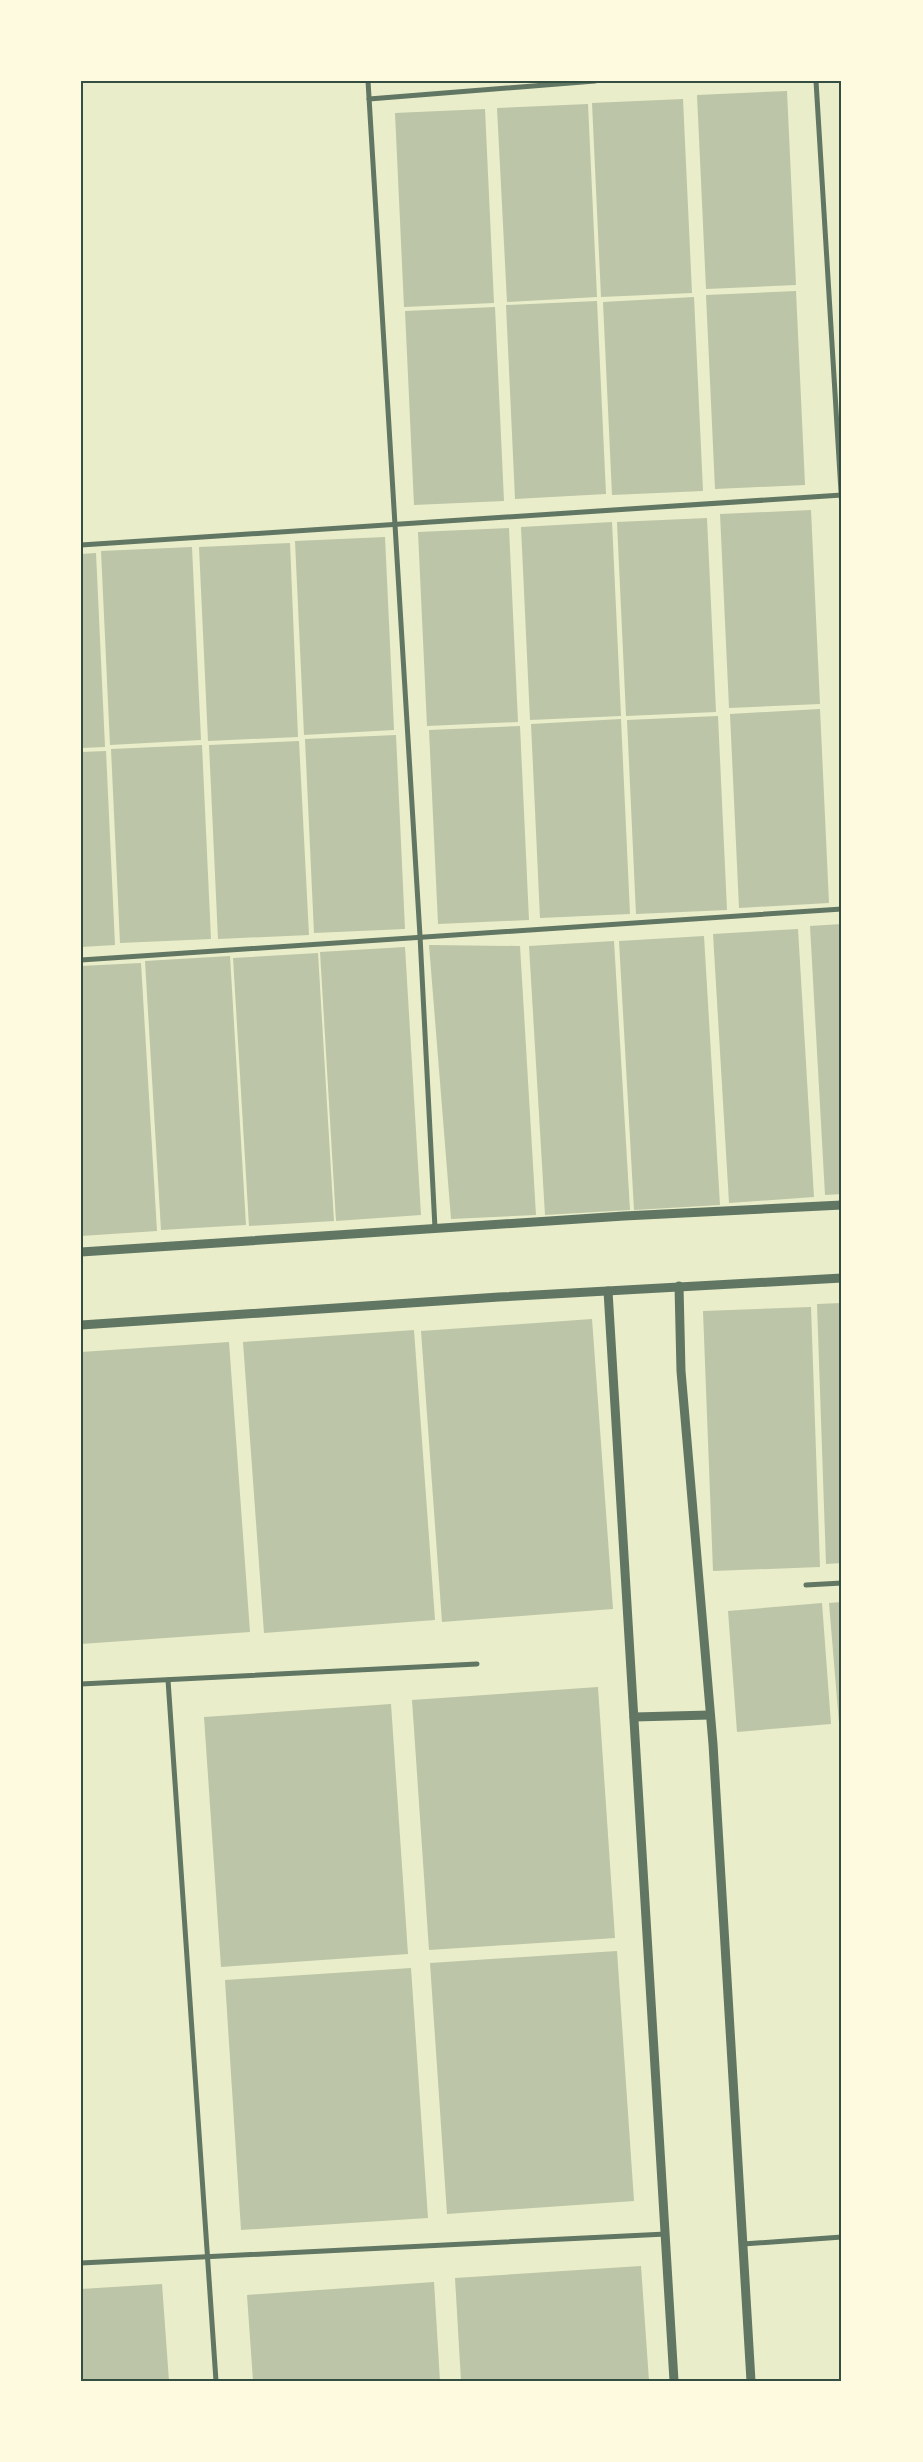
<svg xmlns="http://www.w3.org/2000/svg" width="923" height="2462" font-family="'Source Serif 4',serif">
	<style>
		.building { fill: #bcc5a7 }
		.lines { fill: none; stroke-linecap: round; stroke-linejoin: round }
		.minor { stroke: #617663; stroke-width: 5 }
		.tertiary { stroke: #617663; stroke-width: 9 }
		.neatline { fill: none; stroke: #344e41; stroke-width: 2 }
	</style>
	<rect width="100%" height="100%" fill="#e9edc9"/>
	<g class="building">
		<path d="M839,87H842V118H840Z"/>
		<path d="M787,91L796,285L706,289L697,95Z"/>
		<path d="M683,99L692,293L601,297L592,103Z"/>
		<path d="M588,104L597,297L507,302L497,108Z"/>
		<path d="M485,109L494,303L404,307L395,113Z"/>
		<path d="M796,291L805,485L715,489L706,295Z"/>
		<path d="M694,297L703,491L612,495L603,302Z"/>
		<path d="M597,301L606,494L515,499L506,305Z"/>
		<path d="M495,307L504,501L414,505L405,311Z"/>
		<path d="M811,510L820,704L729,708L720,514Z"/>
		<path d="M707,518L716,712L626,716L617,522Z"/>
		<path d="M612,522L621,716L530,720L521,527Z"/>
		<path d="M509,528L518,722L427,726L418,532Z"/>
		<path d="M385,537L394,730L304,735L295,541Z"/>
		<path d="M290,543L298,737L208,741L199,547Z"/>
		<path d="M192,547L201,740L110,745L101,551Z"/>
		<path d="M96,553L105,747L81,748V554Z"/>
		<path d="M820,709L829,903L739,908L730,714Z"/>
		<path d="M718,716L727,910L636,914L627,720Z"/>
		<path d="M621,719L630,914L540,918L531,724Z"/>
		<path d="M520,726L529,920L438,924L429,730Z"/>
		<path d="M396,735L405,929L314,933L305,739Z"/>
		<path d="M299,741L309,935L218,939L209,745Z"/>
		<path d="M202,745L211,939L120,943L111,749Z"/>
		<path d="M106,751L115,945L81,947V752Z"/>
		<path d="M842,924V1194L825,1195L810,926Z"/>
		<path d="M798,929L814,1197L729,1203L713,934Z"/>
		<path d="M704,936L720,1205L634,1210L619,941Z"/>
		<path d="M614,941L630,1210L545,1215L529,946Z"/>
		<path d="M429,945L520,946L536,1215L451,1219Z"/>
		<path d="M405,947L421,1215L336,1221L320,952Z"/>
		<path d="M318,953L334,1221L249,1226L233,958Z"/>
		<path d="M230,956L246,1225L161,1230L145,961Z"/>
		<path d="M141,963L157,1231L81,1236V966Z"/>
		<path d="M842,1303V1563L826,1564L817,1304Z"/>
		<path d="M811,1307L820,1567L713,1571L703,1311Z"/>
		<path d="M592,1319L613,1609L442,1622L421,1331Z"/>
		<path d="M414,1330L435,1620L264,1633L243,1342Z"/>
		<path d="M229,1342L250,1632L81,1644V1352Z"/>
		<path d="M842,1602V1723H839L829,1603Z"/>
		<path d="M822,1603L831,1724L737,1732L728,1611Z"/>
		<path d="M598,1687L615,1938L429,1950L412,1700Z"/>
		<path d="M391,1704L408,1954L221,1967L204,1717Z"/>
		<path d="M617,1951L634,2201L447,2214L430,1963Z"/>
		<path d="M411,1968L428,2218L241,2230L225,1980Z"/>
		<path d="M641,2266L649,2381H461L455,2278Z"/>
		<path d="M434,2282L440,2381H253L247,2295Z"/>
		<path d="M162,2284L169,2381H81V2289Z"/>
	</g>
	<g class="lines">
		<g class="minor">
			<path d="M368,81L420,936L435,1228"/>
			<path d="M816,81L842,508"/>
			<path d="M369,99L595,81"/>
			<path d="M81,545L842,495"/>
			<path d="M81,960L842,909"/>
			<path d="M806,1585L842,1583"/>
			<path d="M168,1680L216,2381"/>
			<path d="M81,1684L477,1664"/>
			<path d="M743,2244L842,2237"/>
			<path d="M81,2263L666,2234"/>
		</g>
		<g class="tertiary">
			<path d="M81,1252L624,1216L842,1205"/>
			<path d="M679,1286L681,1371L713,1744L751,2381"/>
			<path d="M608,1291L674,2381"/>
			<path d="M81,1325L499,1297L842,1278"/>
			<path d="M634,1717L710,1715"/>
		</g>
	</g>
	<rect width="923" height="2462" fill="none" stroke="#fefae0" stroke-width="165"/>
	<rect x="82" y="82" width="758" height="2298" class="neatline"/>
</svg>
